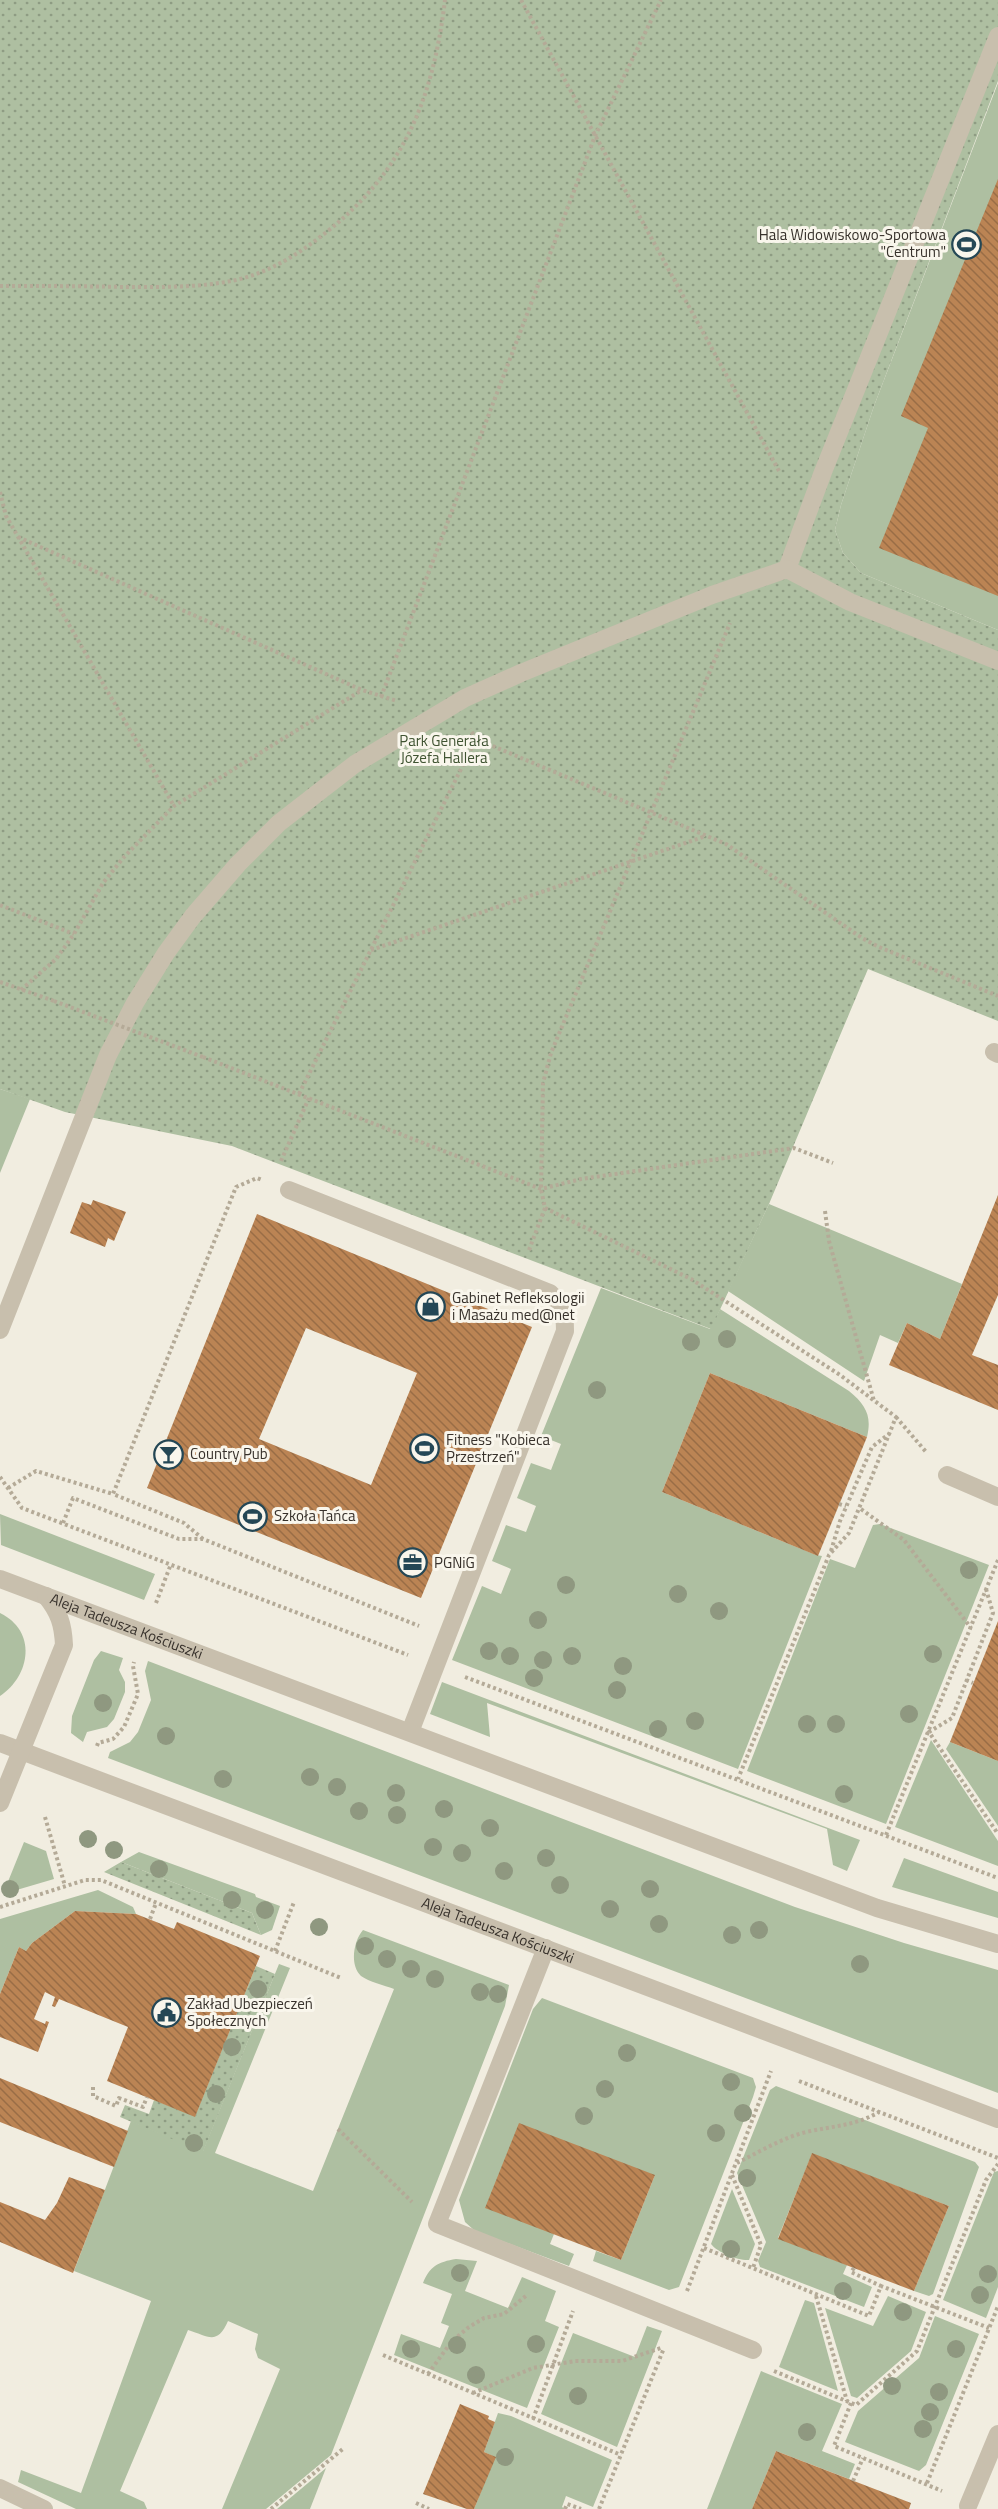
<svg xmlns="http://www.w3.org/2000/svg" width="998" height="2509" font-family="'Titillium Web',sans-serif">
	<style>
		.grass { fill: #aebfa1 }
		.park { fill: url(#park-dots) }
		.building { fill: url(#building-back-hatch); fill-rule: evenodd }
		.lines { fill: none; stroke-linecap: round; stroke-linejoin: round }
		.path { stroke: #b4aa97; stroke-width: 4; stroke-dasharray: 3 3; stroke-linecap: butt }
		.minor { stroke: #c8bfad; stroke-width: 18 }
		.path-bridge { stroke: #b4aa97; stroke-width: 4; stroke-dasharray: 3 3; stroke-linecap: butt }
		.tree { fill: #8f9880 }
		.labels { text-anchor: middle; stroke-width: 6; stroke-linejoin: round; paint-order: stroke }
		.poi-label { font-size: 15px; fill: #37312b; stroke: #f9f6ec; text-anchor: start }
		.park-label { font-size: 15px; fill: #3f5331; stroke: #f9f6ec }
		.street-label { font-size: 15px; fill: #37312b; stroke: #f9f6ec }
	</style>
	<defs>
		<pattern id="park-dots" width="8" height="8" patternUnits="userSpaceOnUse" patternTransform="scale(1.5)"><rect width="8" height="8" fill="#aebfa1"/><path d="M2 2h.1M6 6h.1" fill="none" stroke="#8e9c83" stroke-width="1.8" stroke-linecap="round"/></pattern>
		<pattern id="building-back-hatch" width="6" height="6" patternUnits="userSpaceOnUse" patternTransform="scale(1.5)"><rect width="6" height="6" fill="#bb8454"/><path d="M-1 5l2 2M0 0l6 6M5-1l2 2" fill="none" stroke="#996d46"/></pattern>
	</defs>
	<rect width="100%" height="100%" fill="#f1ede0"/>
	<g class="grass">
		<path d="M998,83V630L861,573L843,553L835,530L841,505L874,406Z"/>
		<path d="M0,1089L30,1099L0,1173Z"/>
		<path d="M769,1204L962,1284L940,1339L907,1323L898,1343L880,1335L864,1381L728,1291Z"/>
		<path d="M601,1288L710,1329L720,1309L849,1391C866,1405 872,1416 867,1437L710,1373L662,1492L816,1555L822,1556L738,1769L452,1660L482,1586L501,1594L511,1569L492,1561L506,1525L526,1532L536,1506L517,1498L531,1463L551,1470L561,1444L541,1436Z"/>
		<path d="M0,1514L155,1574L144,1600L1,1545Z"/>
		<path d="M880,1524L989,1565L886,1824L747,1771L830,1559L855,1568L873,1525Z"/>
		<path d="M0,1613C37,1631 31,1675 0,1696Z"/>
		<path d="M101,1651L123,1658L119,1670L125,1682V1692L114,1719L107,1727L87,1732L83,1742L71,1733L72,1716L94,1660Z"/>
		<path d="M148,1661L795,1907L904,1943L998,1970V2093L108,1758L110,1752L130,1742L138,1732L151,1700L145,1671Z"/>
		<path d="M442,1682L860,1840L847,1871L833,1865L827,1829L487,1703L490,1737L430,1714Z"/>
		<path d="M931,1740L998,1841V1866L895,1827Z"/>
		<path d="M950,1742L998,1761V1826L946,1749Z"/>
		<path d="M24,1842L46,1851L54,1879L3,1894Z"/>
		<path d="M139,1852L255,1894L256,1897L280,1906L272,1930L261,1935L252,1913L121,1862Z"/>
		<path d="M904,1858L998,1892V1918L892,1887Z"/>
		<path d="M98,1890L133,1907L136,1914L75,1911L32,1943L26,1951L19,1947L0,1994V1919Z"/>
		<path d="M363,1930L509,1985L505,2006L331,2455L266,2509H222L280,2369L258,2358L255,2349L258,2334L228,2321C217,2346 208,2336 188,2330L120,2491L144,2502L147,2509H76L18,2482L21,2470L81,2493L151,2301L74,2271L131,2121L203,2151L279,1964L290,1968L215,2153L313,2191L394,1989C384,1985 369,1982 361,1976C349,1965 354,1940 363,1930Z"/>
		<path d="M542,1998L753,2078L756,2087L753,2097L679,2287L669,2290L593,2261L596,2251L621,2260L655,2175L554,2234L550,2244L574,2254L569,2266L475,2231L465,2222L459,2200L533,2009Z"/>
		<path d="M776,2086L975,2162L979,2167L933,2294L929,2296L914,2291L949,2206L812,2154L778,2238L847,2265L843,2274L872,2287L864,2307L760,2267L758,2261L766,2242L737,2173L770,2090Z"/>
		<path d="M998,2171V2287L986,2318L943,2300L994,2172Z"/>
		<path d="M732,2189L755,2244L749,2260C739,2261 718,2253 711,2244Z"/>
		<path d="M456,2259L477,2261L465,2291L508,2308L522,2277L556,2291L545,2321L559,2327L527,2408L394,2355L401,2334L440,2348L449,2326L441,2323L452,2294L423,2283C430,2266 438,2262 456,2259Z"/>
		<path d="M888,2296L926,2312L911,2351L857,2398L851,2396L825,2308L873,2326Z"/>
		<path d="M805,2300L814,2303L838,2391L779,2367Z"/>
		<path d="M935,2316L979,2334L926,2465L919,2471L845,2442L858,2411L919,2358Z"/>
		<path d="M647,2326L662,2331L617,2447L541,2414L573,2333L635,2357Z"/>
		<path d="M761,2371L842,2404L822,2451L855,2464L849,2479L776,2451L752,2509H707Z"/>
		<path d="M498,2413L511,2416L612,2460L593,2507L566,2496L562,2507L565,2509H474L495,2457L484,2452Z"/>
		<path d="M326,2468L310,2509H277Z"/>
	</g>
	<g class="park">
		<path d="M0,0H998V81L874,406L841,505L835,530L843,553L861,573L998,630V1021L868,969L769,1204L711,1329L232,1146L65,1112L0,1089Z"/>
		<path d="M121,1862L252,1913L261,1935L104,1872Z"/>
		<path d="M256,1966L275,1974L203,2152L120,2117L125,2105L149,2114L154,2100L195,2116Z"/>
	</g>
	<g class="building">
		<path d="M998,179V596L879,548L928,428L901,416Z"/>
		<path d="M998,1195V1295L972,1355L998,1365V1410L889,1365L907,1323L940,1339Z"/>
		<path d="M93,1200L126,1212L114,1241L108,1238L105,1247L70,1233L82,1202L91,1205Z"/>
		<path d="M257,1214L532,1327L421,1598L147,1488ZM306,1328L417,1373L371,1485L259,1439Z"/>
		<path d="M710,1373L867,1437L818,1556L662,1492Z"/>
		<path d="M998,1621V1761L950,1742Z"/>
		<path d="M75,1911L136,1914L174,1929L177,1922L260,1956L195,2117L107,2081L128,2027L59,1999L55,2007L52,2006L55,1997L45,1992L34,2019L45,2024L46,2021L49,2022L38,2052L0,2037V1994L19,1947L26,1951L32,1943Z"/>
		<path d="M0,2078L128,2131L114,2167L0,2122Z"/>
		<path d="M519,2123L655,2175L621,2260L485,2208Z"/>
		<path d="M812,2153L949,2206L914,2291L778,2239Z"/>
		<path d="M69,2177L105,2190L73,2273L0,2242V2202L45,2220L57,2203Z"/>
		<path d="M460,2404L489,2416L488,2419L495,2422L484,2452L496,2457L474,2509H467L423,2494Z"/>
		<path d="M776,2451L911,2503L909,2509H752Z"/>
	</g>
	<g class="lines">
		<g class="path">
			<path d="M521,0L779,471"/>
			<path d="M0,286C41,286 82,286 123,287C160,287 199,288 236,280C270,272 297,255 324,234C404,172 433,99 445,0"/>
			<path d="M0,492L6,516L174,806"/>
			<path d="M18,537L362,690L397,701"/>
			<path d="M381,697L595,136L661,0"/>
			<path d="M476,739L726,844L862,938L879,947L998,996"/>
			<path d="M0,905L74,934"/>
			<path d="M371,950L706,836"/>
			<path d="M0,982L54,1001"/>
			<path d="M21,990L56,959L74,934L103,883L124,857L174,806L362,690"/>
			<path d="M203,1057L541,1189L581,1179L794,1148L833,1163"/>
			<path d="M299,1094L476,739L470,729"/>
			<path d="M281,1161L309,1098"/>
			<path d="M545,1208L691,1279L840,1375L896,1417L849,1533L829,1555L738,1779"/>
			<path d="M825,1211L829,1241L874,1401"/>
			<path d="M529,1250L545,1208L541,1189L543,1083L551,1053L730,623"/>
			<path d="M896,1417L927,1453"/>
			<path d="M0,1477L22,1508L408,1655"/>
			<path d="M8,1488L36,1471L113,1494"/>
			<path d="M839,1504L846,1506"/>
			<path d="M861,1509L904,1540L971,1628"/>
			<path d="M63,1523L73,1498L179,1539H203L419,1626"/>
			<path d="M203,1539L184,1523L113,1494L236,1187L257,1178L262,1180"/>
			<path d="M831,1551L840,1521L872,1447L889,1434"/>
			<path d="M986,1589L993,1613L952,1718L929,1732L998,1834"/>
			<path d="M156,1603L171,1564"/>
			<path d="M465,1677L998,1878"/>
			<path d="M966,1680L973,1683"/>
			<path d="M97,1746L98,1743L113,1739L124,1727L138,1694L133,1666L134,1662"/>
			<path d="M45,1817L65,1886"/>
			<path d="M886,1835L998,1560"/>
			<path d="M0,1907L85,1880H101L341,1978"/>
			<path d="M150,1919L156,1903"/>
			<path d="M275,1951L294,1902"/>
			<path d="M799,2081L998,2158"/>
			<path d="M93,2087V2096L116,2106L119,2098L143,2107L147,2097"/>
			<path d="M338,2129L412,2202"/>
			<path d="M737,2163C759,2152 782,2138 806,2132C832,2126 855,2126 879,2112"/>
			<path d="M732,2175L761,2245L753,2268"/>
			<path d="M704,2248L869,2316L881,2286L989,2328"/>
			<path d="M854,2268L851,2272L881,2286"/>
			<path d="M687,2291L771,2071"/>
			<path d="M816,2296L847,2401"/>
			<path d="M383,2355L621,2455"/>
			<path d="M774,2371L856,2405L917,2351L986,2180L998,2164"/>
			<path d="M428,2374L452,2341L469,2327L484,2318L504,2314L527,2295"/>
			<path d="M473,2393L533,2368L575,2361H622L661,2348"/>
			<path d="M851,2403L834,2446L942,2491"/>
			<path d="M533,2419L573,2311"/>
			<path d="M853,2481L863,2458"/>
			<path d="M927,2483L998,2306"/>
			<path d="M416,2503L429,2509"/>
			<path d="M271,2509L344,2448"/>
			<path d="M565,2509L567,2504L581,2509"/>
			<path d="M599,2509L664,2348"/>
		</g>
		<g class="minor">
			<path d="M787,569L823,472L998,36"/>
			<path d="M994,1052L998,1054"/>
			<path d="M289,1190L550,1293C563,1305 565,1314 565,1331L410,1732"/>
			<path d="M0,1330L108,1055L135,1003L166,953L193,916L238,864L279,823L355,764L465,698L521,673L712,595L787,569L850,602L998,661"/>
			<path d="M947,1475L998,1497"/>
			<path id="s1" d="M0,1579L877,1908L998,1944"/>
			<path id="s2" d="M0,1743L998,2119"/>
			<path d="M0,1803L64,1645C63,1624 59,1612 46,1596"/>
			<path d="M546,1948L437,2224L753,2350"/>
			<path d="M0,2488L44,2509"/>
			<path d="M968,2506L998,2434"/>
		</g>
		<path class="path-bridge" d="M54,1001L203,1057"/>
	</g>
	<g class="tree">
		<circle cx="727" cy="1339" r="9"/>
		<circle cx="691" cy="1342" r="9"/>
		<circle cx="597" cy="1390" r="9"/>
		<circle cx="969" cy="1570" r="9"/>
		<circle cx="566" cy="1585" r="9"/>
		<circle cx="678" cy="1594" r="9"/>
		<circle cx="719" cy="1611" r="9"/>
		<circle cx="538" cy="1620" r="9"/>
		<circle cx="489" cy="1651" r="9"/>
		<circle cx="933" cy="1654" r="9"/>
		<circle cx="510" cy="1656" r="9"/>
		<circle cx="572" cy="1656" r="9"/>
		<circle cx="543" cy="1660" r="9"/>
		<circle cx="623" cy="1666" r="9"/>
		<circle cx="534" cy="1678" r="9"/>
		<circle cx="617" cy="1690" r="9"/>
		<circle cx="103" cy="1703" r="9"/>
		<circle cx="909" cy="1714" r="9"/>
		<circle cx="695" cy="1721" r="9"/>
		<circle cx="807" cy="1724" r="9"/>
		<circle cx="836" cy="1724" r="9"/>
		<circle cx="658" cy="1729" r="9"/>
		<circle cx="166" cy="1736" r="9"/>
		<circle cx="310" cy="1777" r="9"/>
		<circle cx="223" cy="1779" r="9"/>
		<circle cx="337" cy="1787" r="9"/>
		<circle cx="396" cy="1793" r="9"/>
		<circle cx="844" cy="1794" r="9"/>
		<circle cx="444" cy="1809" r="9"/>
		<circle cx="359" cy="1811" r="9"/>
		<circle cx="397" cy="1815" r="9"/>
		<circle cx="490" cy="1828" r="9"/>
		<circle cx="88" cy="1839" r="9"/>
		<circle cx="433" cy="1847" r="9"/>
		<circle cx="114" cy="1850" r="9"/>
		<circle cx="462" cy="1853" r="9"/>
		<circle cx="546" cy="1858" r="9"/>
		<circle cx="159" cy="1869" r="9"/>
		<circle cx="504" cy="1871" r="9"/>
		<circle cx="560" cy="1885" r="9"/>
		<circle cx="10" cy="1889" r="9"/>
		<circle cx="650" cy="1889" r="9"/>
		<circle cx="232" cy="1900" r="9"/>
		<circle cx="610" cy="1909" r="9"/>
		<circle cx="265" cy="1910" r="9"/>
		<circle cx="659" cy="1924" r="9"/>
		<circle cx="319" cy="1927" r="9"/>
		<circle cx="759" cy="1930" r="9"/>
		<circle cx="732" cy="1935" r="9"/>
		<circle cx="365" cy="1946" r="9"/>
		<circle cx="387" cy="1959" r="9"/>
		<circle cx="860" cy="1964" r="9"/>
		<circle cx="411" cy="1969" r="9"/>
		<circle cx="435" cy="1979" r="9"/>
		<circle cx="258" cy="1989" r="9"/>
		<circle cx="480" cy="1992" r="9"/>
		<circle cx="498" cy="1994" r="9"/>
		<circle cx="232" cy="2047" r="9"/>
		<circle cx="627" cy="2053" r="9"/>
		<circle cx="731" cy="2082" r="9"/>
		<circle cx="605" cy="2089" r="9"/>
		<circle cx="216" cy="2094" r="9"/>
		<circle cx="743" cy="2113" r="9"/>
		<circle cx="584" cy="2116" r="9"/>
		<circle cx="716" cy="2133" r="9"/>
		<circle cx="194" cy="2143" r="9"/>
		<circle cx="747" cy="2178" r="9"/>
		<circle cx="731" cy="2249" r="9"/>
		<circle cx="460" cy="2273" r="9"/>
		<circle cx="988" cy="2274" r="9"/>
		<circle cx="843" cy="2291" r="9"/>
		<circle cx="980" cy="2295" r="9"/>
		<circle cx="903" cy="2312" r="9"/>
		<circle cx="536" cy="2344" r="9"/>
		<circle cx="457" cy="2345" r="9"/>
		<circle cx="411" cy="2349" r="9"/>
		<circle cx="956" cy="2349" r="9"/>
		<circle cx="476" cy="2375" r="9"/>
		<circle cx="892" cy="2386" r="9"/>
		<circle cx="939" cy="2392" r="9"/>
		<circle cx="578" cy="2396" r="9"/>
		<circle cx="930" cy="2412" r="9"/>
		<circle cx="923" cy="2429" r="9"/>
		<circle cx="807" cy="2432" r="9"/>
		<circle cx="505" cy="2457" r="9"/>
	</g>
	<defs>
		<symbol id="stadium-ring" viewBox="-11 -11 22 22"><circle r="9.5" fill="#f9f6ec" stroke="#244755" stroke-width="1.5"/><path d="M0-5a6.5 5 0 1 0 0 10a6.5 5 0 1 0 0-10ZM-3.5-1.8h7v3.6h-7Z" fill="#244755"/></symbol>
		<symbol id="shop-ring" viewBox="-11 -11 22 22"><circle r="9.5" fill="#f9f6ec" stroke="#244755" stroke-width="1.5"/><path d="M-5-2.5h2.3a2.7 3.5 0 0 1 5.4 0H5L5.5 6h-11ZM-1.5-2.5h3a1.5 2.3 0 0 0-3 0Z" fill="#244755"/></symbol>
		<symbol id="bar-ring" viewBox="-11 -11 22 22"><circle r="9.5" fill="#f9f6ec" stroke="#244755" stroke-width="1.5"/><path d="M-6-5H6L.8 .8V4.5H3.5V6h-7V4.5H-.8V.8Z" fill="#244755"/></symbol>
		<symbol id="office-ring" viewBox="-11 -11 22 22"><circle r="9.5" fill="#f9f6ec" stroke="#244755" stroke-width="1.5"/><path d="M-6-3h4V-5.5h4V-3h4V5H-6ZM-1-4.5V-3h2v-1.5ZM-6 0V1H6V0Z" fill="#244755"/></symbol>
		<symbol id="civic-ring" viewBox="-11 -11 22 22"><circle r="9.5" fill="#f9f6ec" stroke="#244755" stroke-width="1.5"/><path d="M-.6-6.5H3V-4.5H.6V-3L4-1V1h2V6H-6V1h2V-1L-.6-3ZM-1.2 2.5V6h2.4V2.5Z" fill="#244755"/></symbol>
	</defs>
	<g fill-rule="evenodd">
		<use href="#stadium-ring" x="950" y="228" width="33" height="33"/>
		<use href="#shop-ring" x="414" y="1290" width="33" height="33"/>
		<use href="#stadium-ring" x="408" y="1432" width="33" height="33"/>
		<use href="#bar-ring" x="152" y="1438" width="33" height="33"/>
		<use href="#stadium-ring" x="236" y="1500" width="33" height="33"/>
		<use href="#office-ring" x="396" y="1546" width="33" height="33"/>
		<use href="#civic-ring" x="150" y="1996" width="33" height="33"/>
	</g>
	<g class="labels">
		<g class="poi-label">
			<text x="946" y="240" text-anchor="end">Hala Widowiskowo-Sportowa<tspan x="946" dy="17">"Centrum"</tspan></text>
			<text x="452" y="1303">Gabinet Refleksologii<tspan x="452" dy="17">i Masażu med@net</tspan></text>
			<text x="446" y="1445">Fitness "Kobieca<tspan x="446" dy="17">Przestrzeń"</tspan></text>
			<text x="190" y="1459">Country Pub</text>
			<text x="274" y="1521">Szkoła Tańca</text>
			<text x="434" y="1568">PGNiG</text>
			<text x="187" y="2009">Zakład Ubezpieczeń<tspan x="187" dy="17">Społecznych</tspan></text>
		</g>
		<g class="park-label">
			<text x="444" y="746">Park Generała<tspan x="444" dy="17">Józefa Hallera</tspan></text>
		</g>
		<g class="street-label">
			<text dy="5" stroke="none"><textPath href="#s1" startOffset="135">Aleja Tadeusza Kościuszki</textPath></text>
			<text dy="5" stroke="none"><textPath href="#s2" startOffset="532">Aleja Tadeusza Kościuszki</textPath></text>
		</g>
	</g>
</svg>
